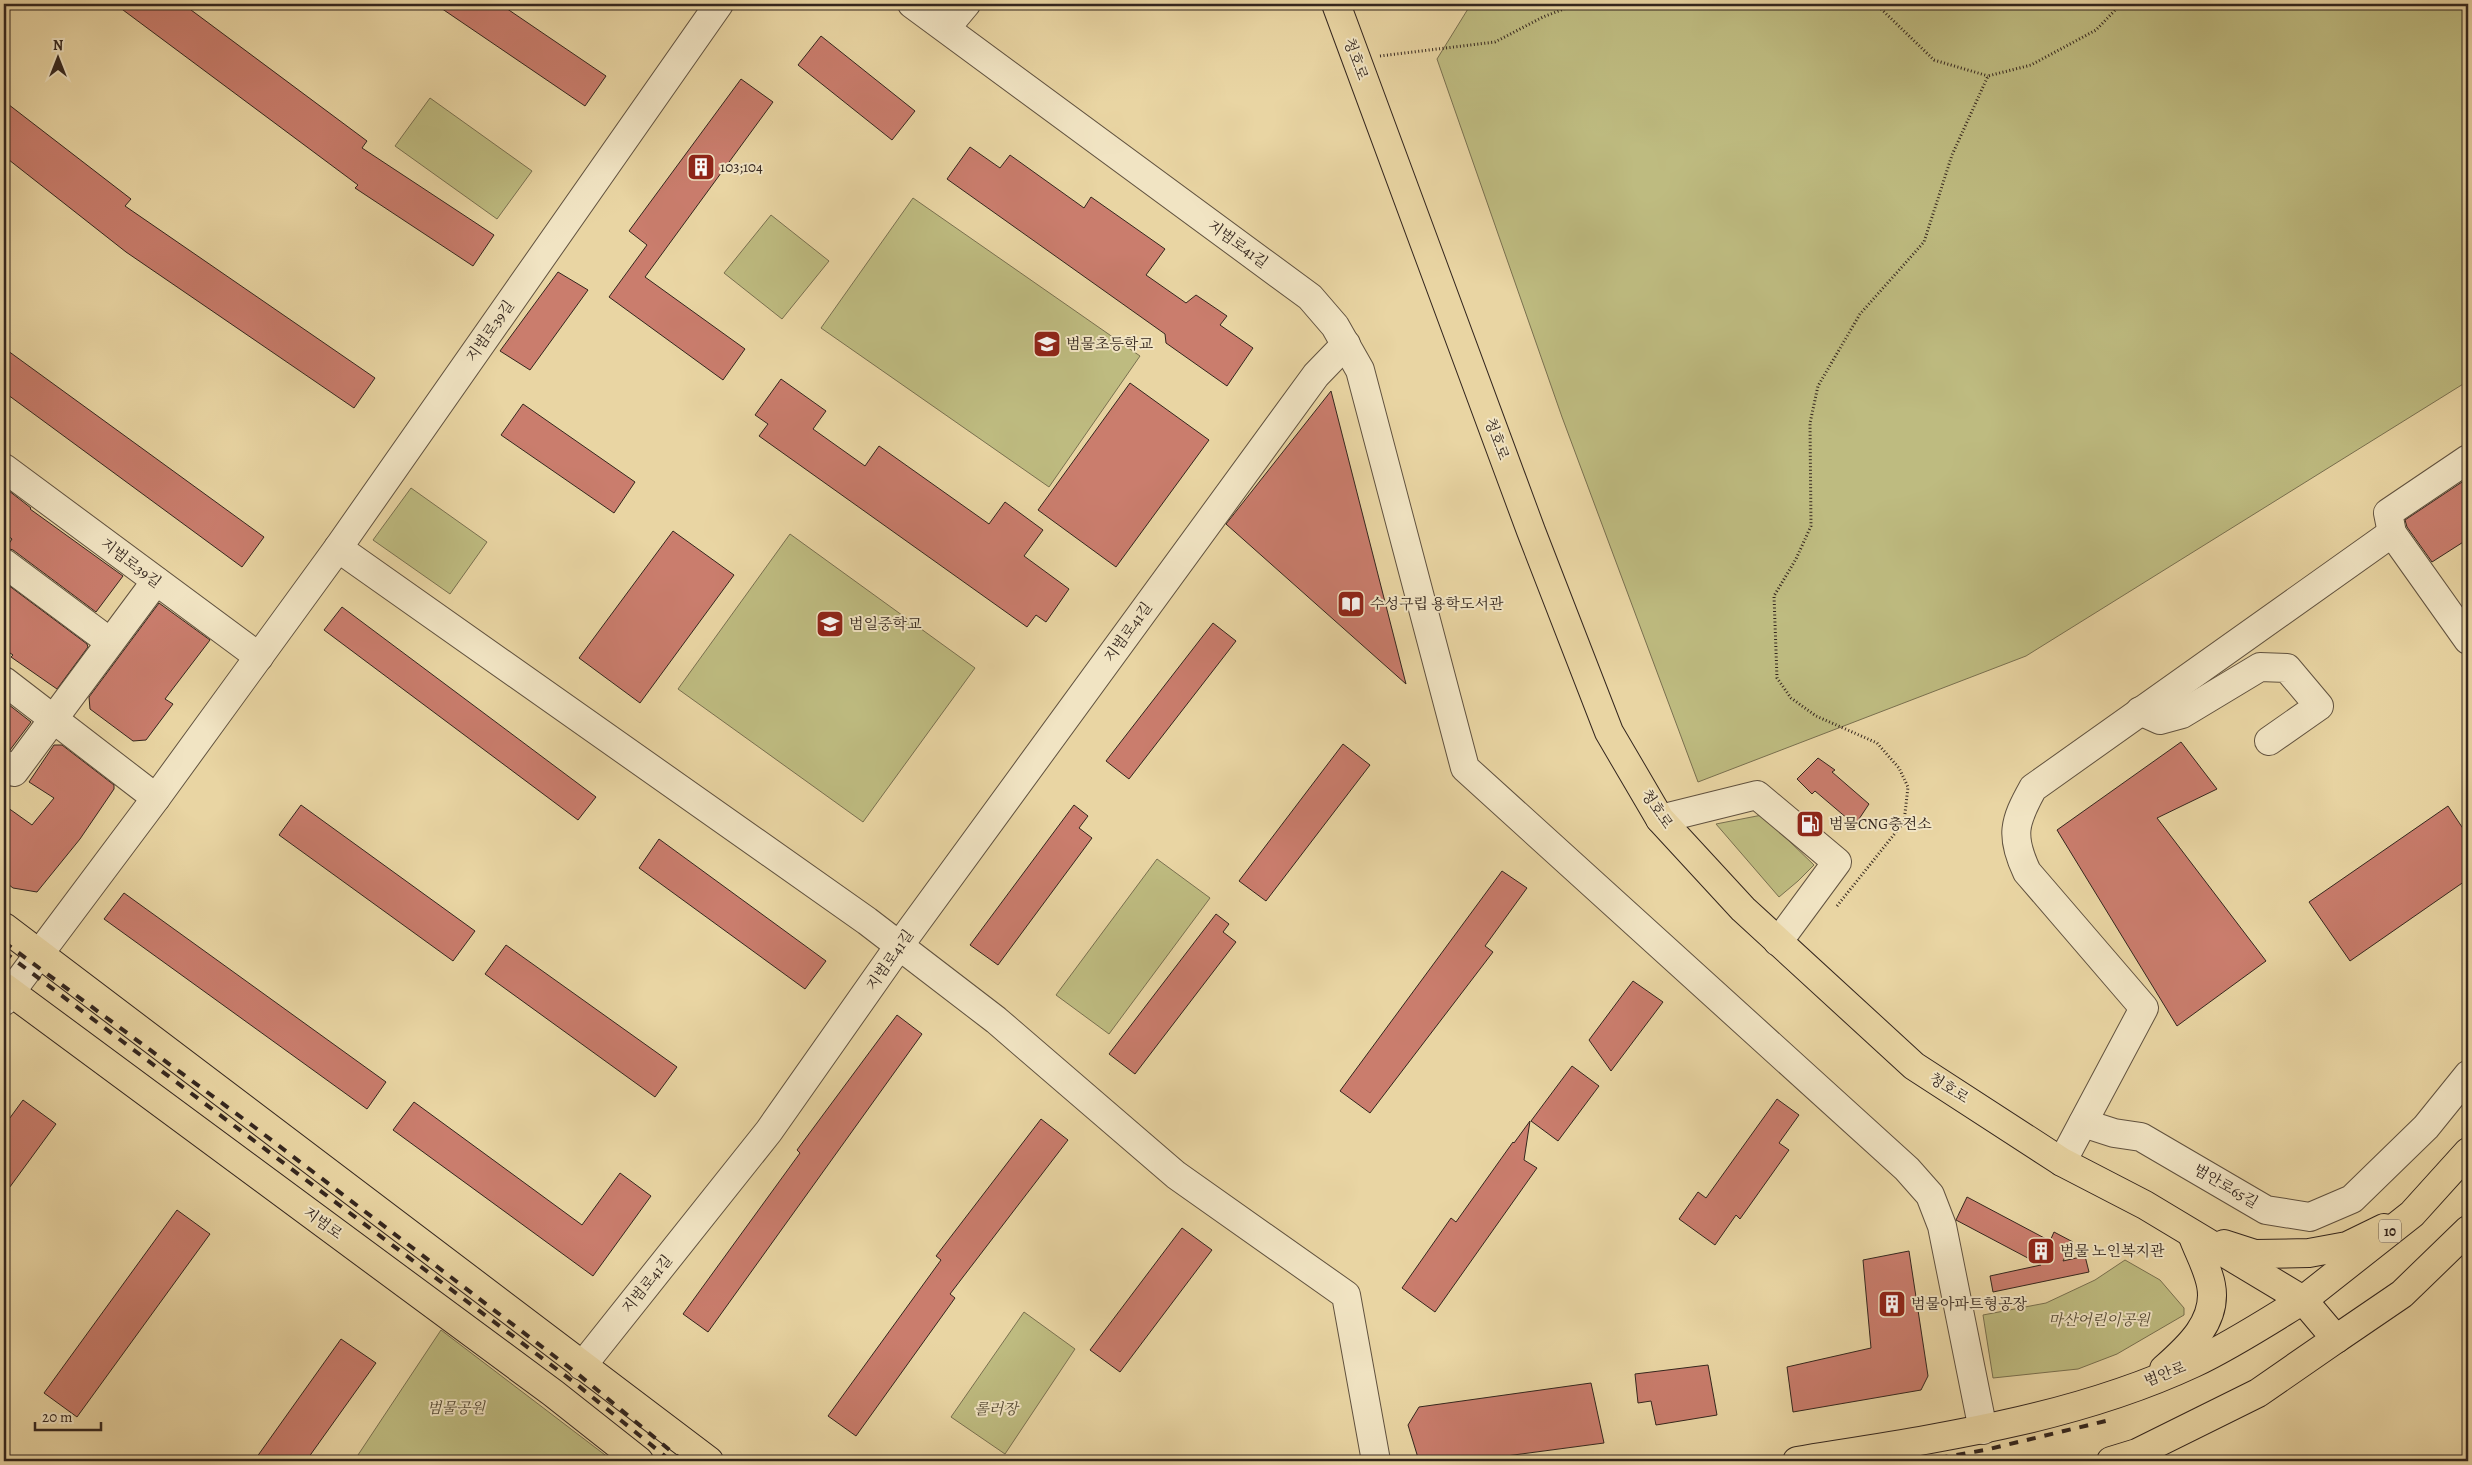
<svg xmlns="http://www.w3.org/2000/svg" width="2472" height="1465" font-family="Alegreya,'Noto Serif KR',serif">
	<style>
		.green { fill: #bebb80; stroke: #79704f }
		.building { fill: #ca7d6d; stroke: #34261e }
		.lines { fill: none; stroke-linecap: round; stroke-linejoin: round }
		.minor-casing { stroke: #61523f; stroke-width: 30 }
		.major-casing { stroke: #34261e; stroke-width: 30 }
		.highway-casing { stroke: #34261e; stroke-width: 30 }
		.path { stroke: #34261e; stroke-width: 3; stroke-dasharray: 1 2.5; stroke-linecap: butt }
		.minor { stroke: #f1e4c3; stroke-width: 28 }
		.major { stroke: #e9d5a3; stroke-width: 28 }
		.highway { stroke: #e9d5a3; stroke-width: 28 }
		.rail { stroke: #34261e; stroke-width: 4; stroke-dasharray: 9 9; stroke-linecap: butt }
		.labels { text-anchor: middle; stroke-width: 4; stroke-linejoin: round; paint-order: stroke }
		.shield { fill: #f1e4c3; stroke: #6d5f50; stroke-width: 1 }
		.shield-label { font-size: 14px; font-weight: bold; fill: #34261e }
		.street-label { font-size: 15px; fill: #34261e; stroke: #f1e4c3 }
		.poi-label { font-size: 15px; fill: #34261e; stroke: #f1e4c3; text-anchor: start }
		.park-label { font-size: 15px; font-style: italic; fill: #564b36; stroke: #f1e4c3 }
	</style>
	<rect width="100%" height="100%" fill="#e9d5a3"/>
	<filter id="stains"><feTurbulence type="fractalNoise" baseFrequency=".004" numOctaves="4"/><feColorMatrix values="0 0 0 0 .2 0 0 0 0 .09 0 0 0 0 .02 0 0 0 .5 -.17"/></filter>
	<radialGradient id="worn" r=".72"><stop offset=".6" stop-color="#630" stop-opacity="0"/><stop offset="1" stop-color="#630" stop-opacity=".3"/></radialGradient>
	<g class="green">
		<path d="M1471,4H2468V381L2026,656L1698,782L1562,417L1437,59Z"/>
		<path d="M430,98L532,171L497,219L395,146Z"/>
		<path d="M913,198L1140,356L1049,487L821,328Z"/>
		<path d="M771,215L829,261L782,319L724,273Z"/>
		<path d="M411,488L487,542L450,594L373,540Z"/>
		<path d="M790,534L975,668L863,822L678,689Z"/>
		<path d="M1762,815L1814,865L1798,881L1779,897L1716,824Z"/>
		<path d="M1157,859L1210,898L1109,1034L1056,995Z"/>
		<path d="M2125,1260L2160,1280L2184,1308V1315L2117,1354L2078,1369L1993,1378L1983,1315L2046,1303L2095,1280Z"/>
		<path d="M1024,1312L1075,1349L1005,1454L951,1417Z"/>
		<path d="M441,1330L613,1461H354Z"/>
	</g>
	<g class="building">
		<path d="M115,4H183L367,141L362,148L494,235L473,266L355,188L358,185Z"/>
		<path d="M435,4H500L606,76L585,106Z"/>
		<path d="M821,36L915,111L892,140L798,65Z"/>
		<path d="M741,79L773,102L645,277L745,349L723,380L609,297L647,245L629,231Z"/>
		<path d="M4,101L131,199L125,206L375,378L354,408L126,252L4,156Z"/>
		<path d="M970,147L1000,168L1010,155L1084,208L1091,197L1165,249L1146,275L1186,303L1196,295L1227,316L1220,325L1253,348L1227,386L1166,343L1165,334L947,179Z"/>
		<path d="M558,272L588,290L530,370L500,351Z"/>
		<path d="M4,348L264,537L242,567L4,392Z"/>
		<path d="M781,379L826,411L813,429L865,466L879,446L989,524L1005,502L1043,530L1024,556L1069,589L1046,622L1036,615L1027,627L759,436L768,424L755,415Z"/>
		<path d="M1130,383L1209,440L1116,567L1038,510Z"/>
		<path d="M1331,391L1406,684L1226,524Z"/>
		<path d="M523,404L635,482L614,513L501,435Z"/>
		<path d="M2468,478V539L2432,562L2407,527L2405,520Z"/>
		<path d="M4,487L31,508L30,509L123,576L96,612L13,550L6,548L12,539L4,533Z"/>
		<path d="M673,531L734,575L640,703L579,658Z"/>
		<path d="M4,582L87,644L88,647L57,689L11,657L13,655L4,649Z"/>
		<path d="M159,603L210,640L165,699L173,704L146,740L133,741L90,709L89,697Z"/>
		<path d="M342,607L596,797L578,820L324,630Z"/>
		<path d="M1213,623L1236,641L1129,779L1106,761Z"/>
		<path d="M4,701L31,722L10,750L4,749Z"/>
		<path d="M2181,742L2217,789L2157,818L2266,961L2177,1026L2057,830Z"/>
		<path d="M1343,744L1370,765L1266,901L1239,881Z"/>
		<path d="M54,745H62L114,785V789L80,839L37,892L13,888L4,881V805L32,825L54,798L29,782Z"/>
		<path d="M1818,758L1835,770L1832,772L1869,804L1855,825L1815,791L1812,794L1797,779Z"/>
		<path d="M301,805L475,931L453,961L279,835Z"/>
		<path d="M1074,805L1088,816L1079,828L1092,838L998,965L970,945Z"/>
		<path d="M2448,806L2468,836V879L2350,961L2309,902Z"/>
		<path d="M659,839L826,961L805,989L639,868Z"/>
		<path d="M1502,871L1527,888L1485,946L1493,952L1370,1113L1340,1091Z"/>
		<path d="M124,893L386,1082L367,1109L104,919Z"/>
		<path d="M1216,914L1229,924L1223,932L1236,942L1135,1074L1109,1054Z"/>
		<path d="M506,945L677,1067L655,1097L485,974Z"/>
		<path d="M1633,981L1663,1002L1611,1071L1589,1040Z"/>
		<path d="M897,1015L922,1034L708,1332L683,1314L800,1153L797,1150Z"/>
		<path d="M1572,1066L1599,1086L1558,1141L1531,1121Z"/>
		<path d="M1777,1099L1799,1115L1779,1143L1789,1150L1740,1219L1736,1215L1715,1245L1679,1219L1698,1192L1706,1198Z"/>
		<path d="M23,1100L56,1124L4,1195V1126Z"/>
		<path d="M414,1102L582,1225L620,1173L651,1196L593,1276L393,1130Z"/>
		<path d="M1041,1119L1068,1140L950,1294L955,1298L856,1436L828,1416L941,1260L936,1256Z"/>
		<path d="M1530,1121L1524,1160L1537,1168L1435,1312L1402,1288L1451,1218L1456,1222L1513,1142L1514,1143Z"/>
		<path d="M1967,1197L2050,1241L2054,1232L2073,1242L2063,1261L2085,1256L2089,1272L1993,1292L1990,1276L2041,1265L1956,1220Z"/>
		<path d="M177,1210L210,1234L77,1417L44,1393Z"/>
		<path d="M1182,1228L1212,1250L1120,1372L1090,1350Z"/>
		<path d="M1909,1251L1928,1376L1921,1390L1793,1412L1787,1367L1871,1348L1863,1260Z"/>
		<path d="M341,1339L376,1363L306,1461H254Z"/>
		<path d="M1708,1365L1717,1415L1656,1425L1651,1401L1638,1403L1635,1374Z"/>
		<path d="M1591,1383L1604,1443L1491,1458L1419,1461L1408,1425L1419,1407Z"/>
	</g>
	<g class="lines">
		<defs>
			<g id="minor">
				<path d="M912,4L1310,297L1335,326L1360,370L1465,768L1907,1169L1930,1195L1942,1226L1983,1430"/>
				<path d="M946,28L966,4"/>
				<path d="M2468,459L2388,513L2392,533L2468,640"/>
				<path d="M4,468L259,657"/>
				<path d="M338,548L867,921L996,1020L1176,1175L1346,1295L1376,1461"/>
				<path d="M4,563L110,642"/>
				<path d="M4,681L156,798"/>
				<path d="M2140,711L2160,720L2182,714L2260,667L2287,668L2319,706L2269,741"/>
				<path d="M4,764L14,772L156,581"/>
				<path d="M1660,819L1757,795L1837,862L1778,942"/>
				<path d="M4,1001L156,798L338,548L719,4"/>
				<path d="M2083,1123L2114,1133L2141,1137L2266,1210L2310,1217L2352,1199L2426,1127L2468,1075"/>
				<path d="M2062,1162L2144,1008L2027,872C2010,836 2014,822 2033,788L2392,533"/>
				<path d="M582,1366L769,1131L899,946L1316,375L1346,344"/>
			</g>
			<g id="major">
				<path d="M1336,4L1531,531L1609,732L1660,819L1743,909L1914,1066L2062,1162L2145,1205L2303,1300L2336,1339L2258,1393L2137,1453L2111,1461"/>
				<path d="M4,927L709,1461"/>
				<path d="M4,987L553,1393L639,1461"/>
				<path d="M2224,1244L2255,1254L2309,1253L2347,1246L2384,1228"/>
				<path d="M2164,1369C2188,1348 2218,1321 2211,1285C2208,1268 2198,1251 2192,1234"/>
				<path d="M1797,1461C1931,1439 2070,1421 2194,1363C2232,1345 2267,1322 2303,1300"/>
			</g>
			<g id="highway">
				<path d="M2303,1300L2412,1214L2468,1152"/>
				<path d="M2336,1339L2402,1294L2468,1230"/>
			</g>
		</defs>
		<use href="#minor" class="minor-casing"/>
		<use href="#major" class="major-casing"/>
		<use href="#highway" class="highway-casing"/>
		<g class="path">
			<path d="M1876,4L1934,60L1988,76"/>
			<path d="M1380,56L1495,42L1543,17L1577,4"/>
			<path d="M1837,906L1904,822L1908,787L1899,768L1877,743L1816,716L1791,698L1777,678L1774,596L1796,559L1811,526L1810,423L1818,386L1860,314L1924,242L1952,155L1988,76L2031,65L2096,30L2121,4"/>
		</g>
		<use href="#minor" class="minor"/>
		<use href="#major" class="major"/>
		<use href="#highway" class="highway"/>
		<g class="rail">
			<path d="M4,942L253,1126L579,1375L683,1461"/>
			<path d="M4,952L575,1383L671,1461"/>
			<path d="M1921,1461L1985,1450L2114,1419"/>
		</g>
	</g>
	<defs>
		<symbol id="building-square" viewBox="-11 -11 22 22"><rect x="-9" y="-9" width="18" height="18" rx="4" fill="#8f2418" stroke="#f1e4c3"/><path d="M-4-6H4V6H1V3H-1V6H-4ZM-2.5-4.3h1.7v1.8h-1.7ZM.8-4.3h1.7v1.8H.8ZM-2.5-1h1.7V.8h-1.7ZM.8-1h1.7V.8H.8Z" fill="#fff"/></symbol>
		<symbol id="school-square" viewBox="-11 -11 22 22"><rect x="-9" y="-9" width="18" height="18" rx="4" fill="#8f2418" stroke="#f1e4c3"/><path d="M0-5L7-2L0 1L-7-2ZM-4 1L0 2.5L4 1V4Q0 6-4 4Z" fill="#fff"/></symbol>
		<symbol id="library-square" viewBox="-11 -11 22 22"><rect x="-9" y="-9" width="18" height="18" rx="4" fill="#8f2418" stroke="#f1e4c3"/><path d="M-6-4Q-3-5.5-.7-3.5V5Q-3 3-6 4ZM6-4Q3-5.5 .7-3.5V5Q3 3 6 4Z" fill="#fff"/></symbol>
		<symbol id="fuel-square" viewBox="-11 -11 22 22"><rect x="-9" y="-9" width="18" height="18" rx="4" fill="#8f2418" stroke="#f1e4c3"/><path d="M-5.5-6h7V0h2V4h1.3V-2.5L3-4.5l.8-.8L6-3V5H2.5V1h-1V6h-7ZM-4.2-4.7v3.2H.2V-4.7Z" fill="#fff"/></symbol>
	</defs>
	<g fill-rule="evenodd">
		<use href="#building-square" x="685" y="151" width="32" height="32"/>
		<use href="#school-square" x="1031" y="328" width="32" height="32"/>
		<use href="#library-square" x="1335" y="588" width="32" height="32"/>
		<use href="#school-square" x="814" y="608" width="32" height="32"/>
		<use href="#fuel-square" x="1794" y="808" width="32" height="32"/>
		<use href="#building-square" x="2025" y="1235" width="32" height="32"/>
		<use href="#building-square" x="1876" y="1288" width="32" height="32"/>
	</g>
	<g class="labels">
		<rect class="shield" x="2379" y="1219.5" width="22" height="23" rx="4"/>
		<g class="shield-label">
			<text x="2390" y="1236">10</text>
		</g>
		<g class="street-label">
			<text transform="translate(1356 59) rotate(70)" y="5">청호로</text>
			<text transform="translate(1238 244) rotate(36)" y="5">지범로41길</text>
			<text transform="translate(490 331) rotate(-55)" y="5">지범로39길</text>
			<text transform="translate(1497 439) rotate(70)" y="5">청호로</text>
			<text transform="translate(131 563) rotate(37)" y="5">지범로39길</text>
			<text transform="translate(1128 632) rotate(-54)" y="5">지범로41길</text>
			<text transform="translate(1657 809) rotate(56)" y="5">청호로</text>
			<text transform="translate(890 960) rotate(-55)" y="5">지범로41길</text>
			<text transform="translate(1949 1088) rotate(32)" y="5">청호로</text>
			<text transform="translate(2226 1186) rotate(30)" y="5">범안로65길</text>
			<text transform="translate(323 1223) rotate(36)" y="5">지범로</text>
			<text transform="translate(647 1284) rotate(-51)" y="5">지범로41길</text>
			<text transform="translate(2165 1374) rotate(-21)" y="5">범안로</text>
		</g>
		<g class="poi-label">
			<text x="720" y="172">103;104</text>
			<text x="1066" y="349">범물초등학교</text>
			<text x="1370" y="609">수성구립 용학도서관</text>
			<text x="849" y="629">범일중학교</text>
			<text x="1829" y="829">범물CNG충전소</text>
			<text x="2060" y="1256">범물 노인복지관</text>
			<text x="1911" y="1309">범물아파트형공장</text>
		</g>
		<g class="park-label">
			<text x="2099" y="1325">마산어린이공원</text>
			<text x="456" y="1413">범물공원</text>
			<text x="996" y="1414">롤러장</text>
		</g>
	</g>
	<rect width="2472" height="1465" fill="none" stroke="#e9d5a3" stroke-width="20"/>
	<rect x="5" y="5" width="2462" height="1455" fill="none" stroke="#34261e" stroke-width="2.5"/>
	<rect x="10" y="10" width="2452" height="1445" fill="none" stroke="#34261e"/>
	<g transform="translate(58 58)" stroke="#f1e4c3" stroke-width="4" paint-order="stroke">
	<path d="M0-4L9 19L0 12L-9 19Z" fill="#34261e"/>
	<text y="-8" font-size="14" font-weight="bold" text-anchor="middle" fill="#34261e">N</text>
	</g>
	<path d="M35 1422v8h66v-8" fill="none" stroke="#34261e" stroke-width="2.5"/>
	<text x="42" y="1422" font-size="15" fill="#34261e" stroke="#f1e4c3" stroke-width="4" paint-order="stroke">20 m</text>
	<rect width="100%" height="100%" filter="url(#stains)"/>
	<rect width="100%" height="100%" fill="url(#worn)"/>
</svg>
